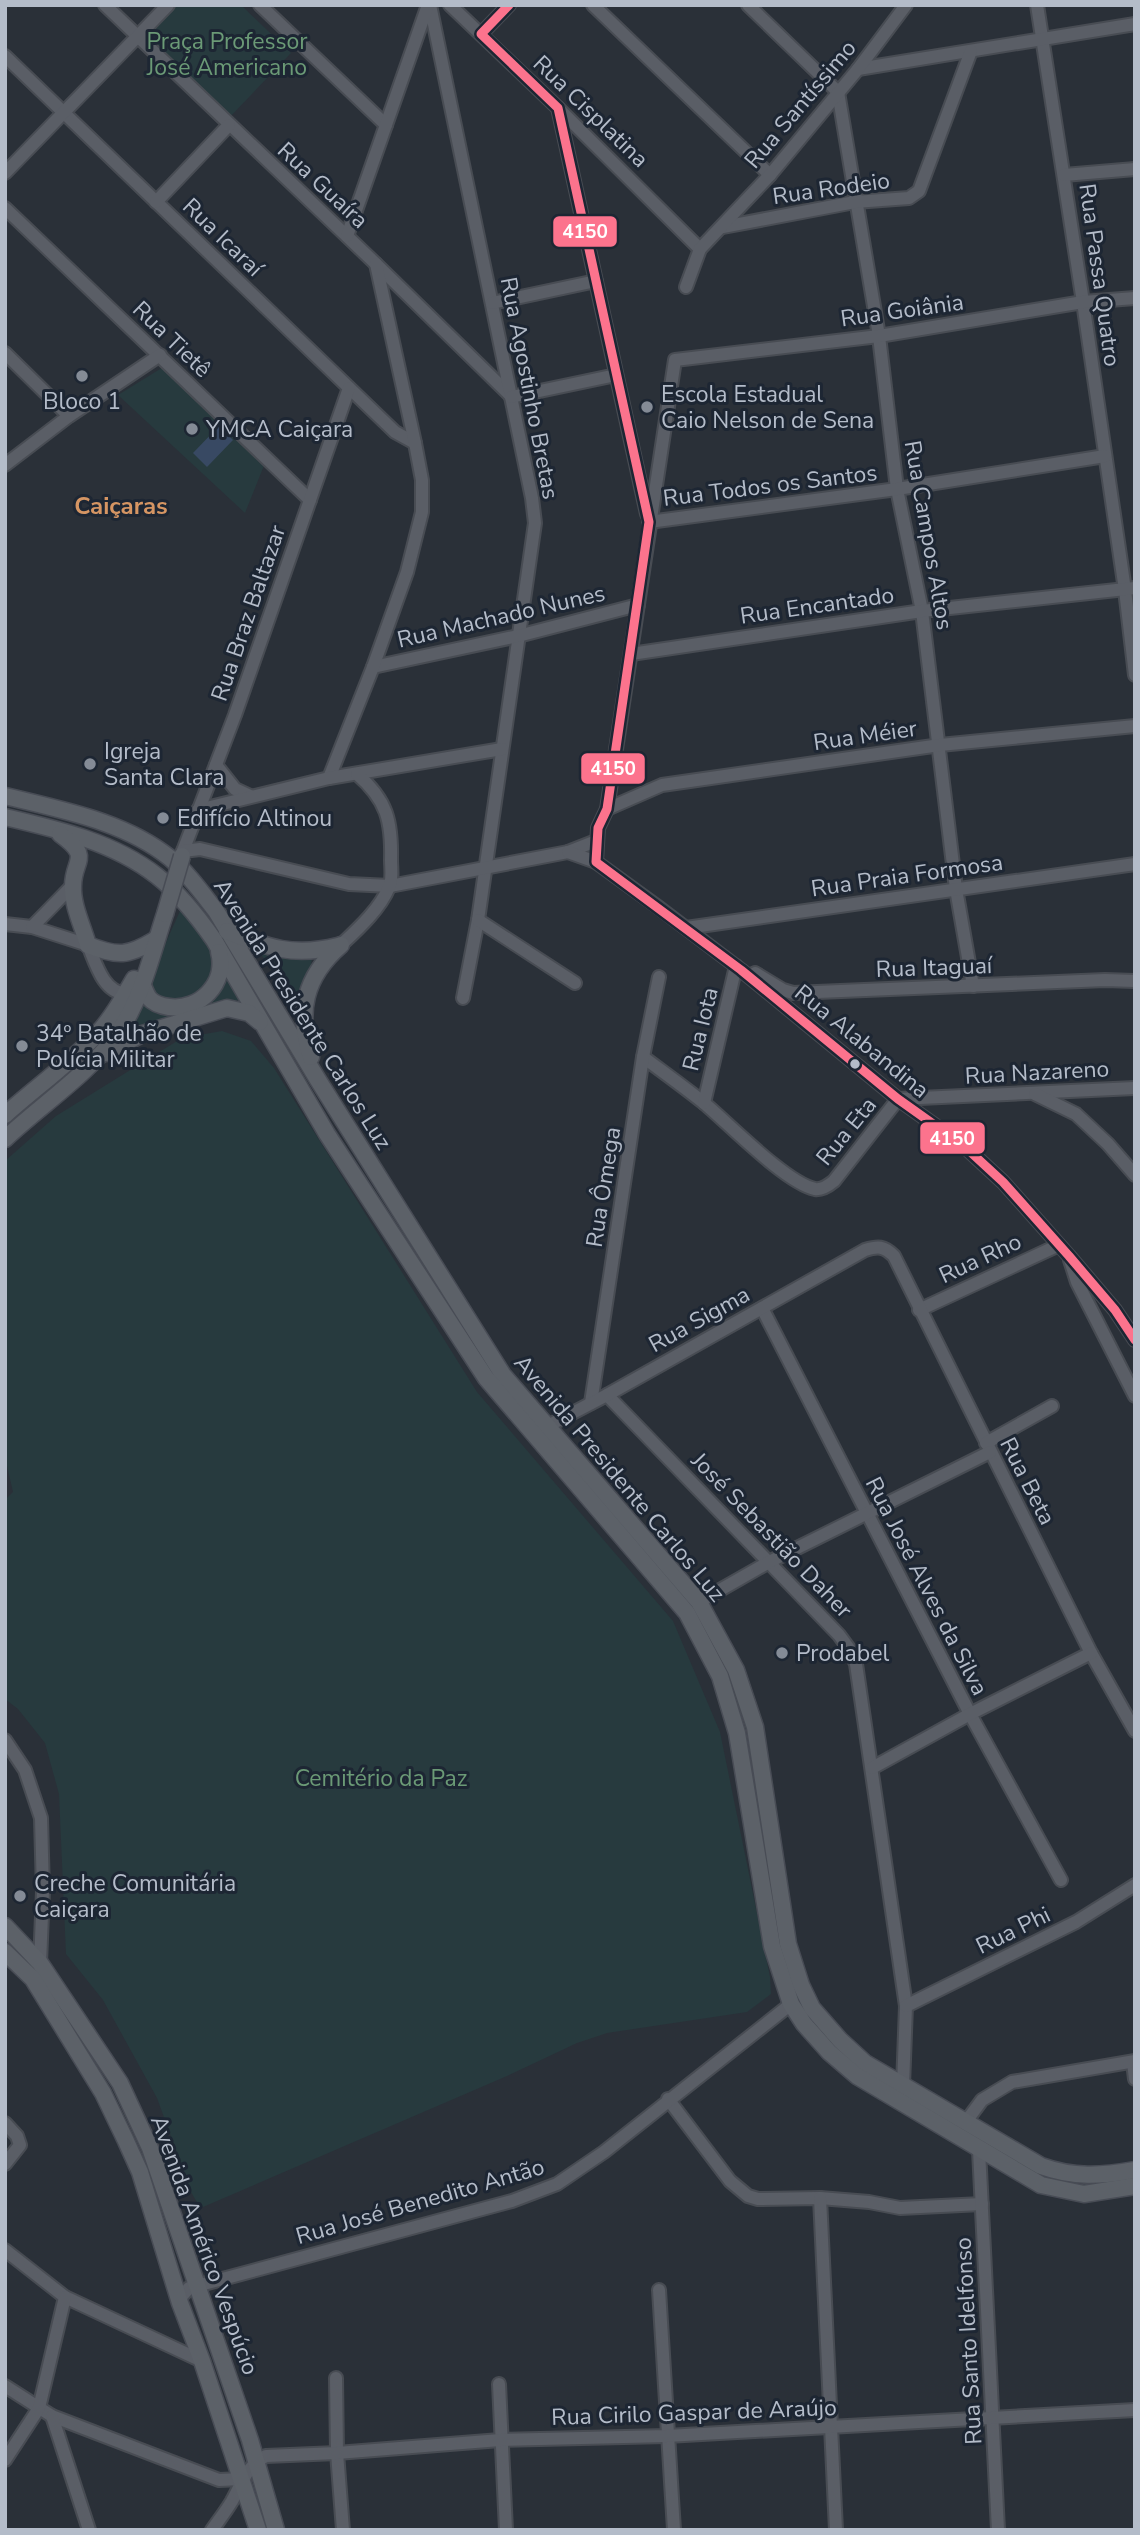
<svg xmlns="http://www.w3.org/2000/svg" width="1140" height="2535" font-family="'Nunito Sans',sans-serif">
	<style>
		.green { fill: #273a3e }
		.water { fill: #384963 }
		.lines { fill: none; stroke-linecap: round; stroke-linejoin: round }
		.minor-casing { stroke: #484c53; stroke-width: 16 }
		.major-casing { stroke: #484c55; stroke-width: 19 }
		.minor { stroke: #5a5e66; stroke-width: 12 }
		.major { stroke: #5c6168; stroke-width: 16 }
		.major-bridge-casing { stroke: #484c55; stroke-width: 19; stroke-linecap: butt }
		.major-bridge { stroke: #5c6168; stroke-width: 16 }
		.bus-1-casing { stroke: #1d2633; stroke-width: 14 }
		.bus-1 { stroke: #fc738d; stroke-width: 9 }
		.poi-dot { fill: #848b96; stroke: #1d2633; stroke-width: 2.5 }
		.bus-dot { fill: #b4bcc9; stroke: #1d2633; stroke-width: 2.5 }
		.labels { text-anchor: middle; stroke-width: 6; stroke-linejoin: round; paint-order: stroke }
		.park-label { font-size: 23px; fill: #6b9a76; stroke: #1d2633 }
		.street-label { font-size: 23px; fill: #b4bcc9; stroke: #1d2633 }
		.poi-label { font-size: 23px; fill: #b4bcc9; stroke: #1d2633; text-anchor: start }
		.neighbourhood-label { font-size: 24px; font-weight: bold; fill: #d59563; stroke: #1d2633 }
		.line-badge { stroke: #1d2633; stroke-width: 2.5 }
		.badge-label { font-size: 19px; text-anchor: middle; font-weight: bold; fill: #fff }
	</style>
	<rect width="100%" height="100%" fill="#2a3038"/>
	<g class="green">
		<path d="M174,5H241L291,53L228,119L142,38Z"/>
		<path d="M165,366L265,463L245,513L118,395Z"/>
		<path d="M180,911L186,914C199,932 227,959 210,983C205,989 199,994 194,999L160,1000L152,990L154,969Z"/>
		<path d="M266,951L307,955L312,959C309,975 308,996 295,1007L261,954Z"/>
		<path d="M225,973L243,1000L227,1001L128,1034L143,998L177,1014Z"/>
		<path d="M222,1031L251,1041L274,1068L477,1392L673,1621L720,1732L770,1977L771,1994L747,2012L607,2033L577,2043L507,2076L203,2207L198,2204L191,2192L157,2098L103,2000L66,1954L59,1794L45,1743L18,1709L5,1699V1500L13,1492L5,1457V1161L56,1116L182,1038Z"/>
	</g>
	<path class="water" d="M219,426L233,440L207,467L193,453Z"/>
	<g class="lines">
		<defs>
			<g id="minor">
				<path d="M105,5L376,264L511,396"/>
				<path d="M260,5L386,125"/>
				<path d="M430,5L532,498L535,523L478,920L463,998"/>
				<path d="M450,5L558,108L700,249"/>
				<path d="M593,5L770,175"/>
				<path d="M748,5L838,92L879,336L897,489L922,611L956,889L973,986"/>
				<path d="M1037,5L1083,302L1125,590L1135,675"/>
				<path d="M481,34L509,5"/>
				<path d="M5,56L395,432L415,443"/>
				<path d="M858,69L1135,24"/>
				<path d="M558,108L647,514"/>
				<path d="M5,173L168,5"/>
				<path d="M1064,175L1135,169"/>
				<path d="M156,202L229,125"/>
				<path d="M5,208L310,500"/>
				<path d="M723,227L855,202L909,198L919,191L971,51"/>
				<path d="M347,236L428,5"/>
				<path d="M686,287L700,249L770,175L858,69L906,5"/>
				<path d="M492,303L596,281"/>
				<path d="M5,353L69,416"/>
				<path d="M511,397L616,375"/>
				<path d="M5,465L69,416L160,355"/>
				<path d="M649,522L897,489L1105,456"/>
				<path d="M631,654L922,611L1135,588"/>
				<path d="M373,667L518,636L638,605"/>
				<path d="M216,765L235,789L250,796"/>
				<path d="M329,778L373,667L407,572L422,512V480L415,443L376,264"/>
				<path d="M607,809L662,785L940,745L1135,726"/>
				<path d="M198,810L329,778L502,749"/>
				<path d="M183,851L235,715L349,388"/>
				<path d="M183,851L200,849L349,884L390,886L568,852L596,841"/>
				<path d="M568,852L596,862L658,907L741,970L898,1099L964,1146L1003,1182L1069,1256L1115,1310L1135,1340"/>
				<path d="M596,862L598,828L607,809L675,360L879,336L1083,302L1135,298"/>
				<path d="M478,920L575,983"/>
				<path d="M5,924L32,927L88,945C96,964 103,992 126,994"/>
				<path d="M32,927L72,886"/>
				<path d="M686,928L1135,864"/>
				<path d="M341,945C358,929 380,909 389,887C393,880 391,868 391,860C392,821 387,800 357,774"/>
				<path d="M755,973L783,990L793,993L1105,980L1135,981"/>
				<path d="M643,1057C663,1072 684,1087 704,1103C728,1123 786,1183 815,1189C822,1190 828,1186 834,1181L898,1099L1135,1088"/>
				<path d="M1035,1094L1076,1114L1108,1144L1135,1175"/>
				<path d="M704,1103L736,966"/>
				<path d="M1070,1260L1077,1282L1135,1396"/>
				<path d="M762,1308L970,1714L1061,1880"/>
				<path d="M919,1310L1059,1245"/>
				<path d="M607,1395L839,1635L850,1650L856,1664L906,2006L903,2086"/>
				<path d="M591,1403L643,1057L659,977"/>
				<path d="M540,1430L607,1395L865,1250C878,1246 884,1246 894,1256L1091,1653L1135,1731"/>
				<path d="M986,1443L1052,1406"/>
				<path d="M699,1602L769,1562L990,1452"/>
				<path d="M5,1740L25,1770L41,1818L43,1891L40,1963"/>
				<path d="M872,1768L970,1714L1091,1653"/>
				<path d="M906,2006L1076,1922L1135,1885"/>
				<path d="M1133,2062L1135,2079"/>
				<path d="M668,2099L730,2181L748,2196L758,2199L820,2198L869,2202L900,2208L982,2204"/>
				<path d="M5,2123L17,2136L20,2145L5,2164"/>
				<path d="M965,2123L982,2100L1012,2082L1135,2061"/>
				<path d="M979,2150L998,2530"/>
				<path d="M820,2198L836,2530"/>
				<path d="M5,2250L65,2297L202,2361"/>
				<path d="M659,2290L674,2530"/>
				<path d="M180,2303L181,2297L189,2288L512,2201L557,2184L604,2152L791,2004"/>
				<path d="M336,2378L337,2453L343,2530"/>
				<path d="M499,2384L506,2530"/>
				<path d="M5,2386L52,2416L219,2480L242,2479"/>
				<path d="M52,2416L89,2530"/>
				<path d="M5,2460L39,2408L65,2297"/>
				<path d="M212,2530C219,2520 226,2511 232,2501C242,2483 247,2465 266,2456L337,2453L500,2440L667,2436L1135,2410"/>
			</g>
			<g id="major">
				<path d="M5,796C61,810 124,821 170,858C188,873 202,893 216,911L318,1080L503,1375L699,1602L736,1670L755,1727L788,1944L801,1985L812,2008L840,2040L865,2063L1041,2166C1074,2178 1101,2176 1135,2170"/>
				<path d="M5,817C57,829 114,842 157,876C179,893 198,917 214,940L327,1134L486,1378L687,1613L720,1676L737,1733L772,1946L791,2004L804,2024L829,2052L857,2076L1041,2185L1084,2194L1135,2186"/>
				<path d="M60,834C93,858 73,859 73,886C72,905 83,927 88,945C118,957 128,956 155,940"/>
				<path d="M227,931C268,948 294,957 338,946"/>
				<path d="M142,983C144,988 146,994 149,998C154,1004 162,1006 169,1007C200,1011 227,983 219,952"/>
				<path d="M106,1053L142,1034L227,1008L249,1013L260,1022"/>
				<path d="M311,1057C297,1013 304,977 341,945"/>
				<path d="M5,1115C35,1088 69,1064 97,1034C112,1018 123,998 134,979"/>
				<path d="M5,1139C41,1105 90,1073 118,1033C142,999 152,953 165,914"/>
				<path d="M5,1926L40,1963L120,2083L150,2148L250,2440L276,2530"/>
				<path d="M5,1952L33,1979L103,2093L126,2141L140,2172L180,2303L202,2361L258,2530"/>
			</g>
		</defs>
		<use href="#minor" class="minor-casing"/>
		<use href="#major" class="major-casing"/>
		<use href="#minor" class="minor"/>
		<use href="#major" class="major"/>
		<defs>
			<path id="major-bridge" d="M165,914L182,856"/>
		</defs>
		<use href="#major-bridge" class="major-bridge-casing"/>
		<use href="#major-bridge" class="major-bridge"/>
		<defs>
			<path id="bus-1" d="M509,5L481,34L558,108L649,522L607,809L598,828L596,862L741,970L898,1099L964,1146L1003,1182L1069,1256L1115,1310L1135,1340"/>
		</defs>
		<use href="#bus-1" class="bus-1-casing"/>
		<use href="#bus-1" class="bus-1"/>
	</g>
	<g class="poi-dot">
		<circle cx="82" cy="376" r="7"/>
		<circle cx="647" cy="407" r="7"/>
		<circle cx="192" cy="429" r="7"/>
		<circle cx="90" cy="764" r="7"/>
		<circle cx="163" cy="818" r="7"/>
		<circle cx="22" cy="1046" r="7"/>
		<circle cx="782" cy="1653" r="7"/>
		<circle cx="20" cy="1896" r="7"/>
	</g>
	<circle class="bus-dot" cx="855" cy="1064" r="6"/>
	<g class="labels">
		<g class="park-label">
			<text x="227" y="49">Praça Professor<tspan x="227" dy="26">José Americano</tspan></text>
			<text x="381" y="1786">Cemitério da Paz</text>
		</g>
		<g class="street-label">
			<text transform="translate(800 104) rotate(-50)" y="8">Rua Santíssimo</text>
			<text transform="translate(591 111) rotate(44)" y="8">Rua Cisplatina</text>
			<text transform="translate(323 185) rotate(43)" y="8">Rua Guaíra</text>
			<text transform="translate(831 188) rotate(-8)" y="8">Rua Rodeio</text>
			<text transform="translate(223 237) rotate(44)" y="8">Rua Icaraí</text>
			<text transform="translate(1100 275) rotate(82)" y="8">Rua Passa Quatro</text>
			<text transform="translate(902 310) rotate(-8)" y="8">Rua Goiânia</text>
			<text transform="translate(172 339) rotate(44)" y="8">Rua Tietê</text>
			<text transform="translate(530 388) rotate(79)" y="8">Rua Agostinho Bretas</text>
			<text transform="translate(770 485) rotate(-7)" y="8">Rua Todos os Santos</text>
			<text transform="translate(929 535) rotate(80)" y="8">Rua Campos Altos</text>
			<text transform="translate(817 605) rotate(-8)" y="8">Rua Encantado</text>
			<text transform="translate(248 613) rotate(-71)" y="8">Rua Braz Baltazar</text>
			<text transform="translate(501 616) rotate(-13)" y="8">Rua Machado Nunes</text>
			<text transform="translate(865 735) rotate(-8)" y="8">Rua Méier</text>
			<text transform="translate(907 875) rotate(-8)" y="8">Rua Praia Formosa</text>
			<text transform="translate(934 967) rotate(-2)" y="8">Rua Itaguaí</text>
			<text transform="translate(303 1014) rotate(58)" y="8">Avenida Presidente Carlos Luz</text>
			<text transform="translate(700 1029) rotate(-76)" y="8">Rua Iota</text>
			<text transform="translate(862 1041) rotate(39)" y="8">Rua Alabandina</text>
			<text transform="translate(1037 1072) rotate(-3)" y="8">Rua Nazareno</text>
			<text transform="translate(846 1131) rotate(-51)" y="8">Rua Eta</text>
			<text transform="translate(603 1187) rotate(-81)" y="8">Rua Ômega</text>
			<text transform="translate(980 1258) rotate(-25)" y="8">Rua Rho</text>
			<text transform="translate(699 1319) rotate(-29)" y="8">Rua Sigma</text>
			<text transform="translate(620 1478) rotate(50)" y="8">Avenida Presidente Carlos Luz</text>
			<text transform="translate(1028 1481) rotate(63)" y="8">Rua Beta</text>
			<text transform="translate(772 1535) rotate(46)" y="8">José Sebastião Daher</text>
			<text transform="translate(927 1586) rotate(63)" y="8">Rua José Alves da Silva</text>
			<text transform="translate(1013 1930) rotate(-26)" y="8">Rua Phi</text>
			<text transform="translate(420 2201) rotate(-16)" y="8">Rua José Benedito Antão</text>
			<text transform="translate(205 2245) rotate(70)" y="8">Avenida Américo Vespúcio</text>
			<text transform="translate(968 2341) rotate(-93)" y="8">Rua Santo Idelfonso</text>
			<text transform="translate(694 2412) rotate(-2)" y="8">Rua Cirilo Gaspar de Araújo</text>
		</g>
		<g class="poi-label">
			<text x="661" y="402">Escola Estadual<tspan x="661" dy="26">Caio Nelson de Sena</tspan></text>
			<text x="82" y="409" text-anchor="middle">Bloco 1</text>
			<text x="206" y="437">YMCA Caiçara</text>
			<text x="104" y="759">Igreja<tspan x="104" dy="26">Santa Clara</tspan></text>
			<text x="177" y="826">Edifício Altinou</text>
			<text x="36" y="1041">34º Batalhão de<tspan x="36" dy="26">Polícia Militar</tspan></text>
			<text x="796" y="1661">Prodabel</text>
			<text x="34" y="1891">Creche Comunitária<tspan x="34" dy="26">Caiçara</tspan></text>
		</g>
		<g class="neighbourhood-label">
			<text x="121" y="514">Caiçaras</text>
		</g>
	</g>
	<g class="line-badge">
		<rect x="552" y="215" width="66" height="33" rx="7" fill="#fc738d"/>
		<rect x="580" y="752" width="66" height="33" rx="7" fill="#fc738d"/>
		<rect x="919" y="1121" width="67" height="34" rx="7" fill="#fc738d"/>
	</g>
	<g class="badge-label">
		<text x="585" y="238">4150</text>
		<text x="613" y="775">4150</text>
		<text x="952" y="1145">4150</text>
	</g>
	<rect width="1140" height="2535" fill="none" stroke="#b4bcc9" stroke-width="14"/>
</svg>
